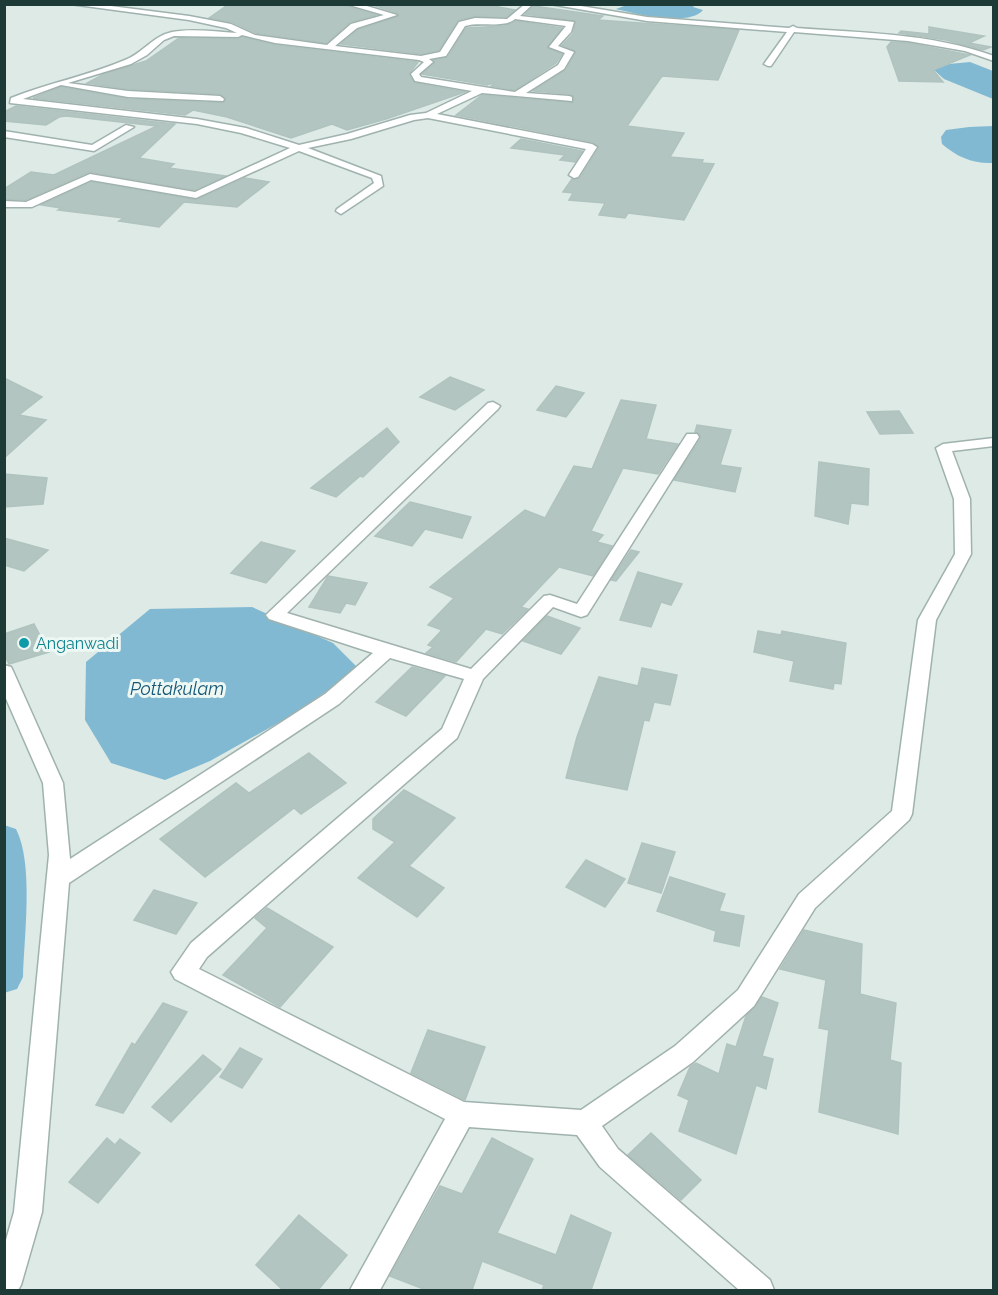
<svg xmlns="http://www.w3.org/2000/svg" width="998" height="1295" font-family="Raleway,sans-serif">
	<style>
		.water { fill: #82b9d2 }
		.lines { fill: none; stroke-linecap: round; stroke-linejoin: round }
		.canal { fill: #82b9d2; fill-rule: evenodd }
		.building { fill: #b3c5c0; stroke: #b0c3be; stroke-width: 1.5 }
		.minor-casing { stroke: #a0b2ae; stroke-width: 3 }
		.minor { fill: #fff; fill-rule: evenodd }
		.culture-dot { fill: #0f9aa8; stroke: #edf7f3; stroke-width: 2 }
		.labels { text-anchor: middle; stroke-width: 6; stroke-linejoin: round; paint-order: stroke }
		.culture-label { font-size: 16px; fill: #0d838f; stroke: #edf7f3; text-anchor: start }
		.water-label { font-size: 18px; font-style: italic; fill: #175877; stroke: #edf7f3 }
	</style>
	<rect width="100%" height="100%" fill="#ddeae6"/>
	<g class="water">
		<path d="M627,5H695L693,7L703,10C689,27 636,14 616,9Z"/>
		<path d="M970,62L993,71V99L944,79L934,70L949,64Z"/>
		<path d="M993,126V163C973,164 957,157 942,144L941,137L946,130L969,127Z"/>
		<path d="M252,607L333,643L359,669L294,714L210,761L165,780L111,763L85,720L86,662L150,609Z"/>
	</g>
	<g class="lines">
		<path class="canal" d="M4,825L16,829C34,864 24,937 23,977L17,989L4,993Z"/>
	</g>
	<g class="building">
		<path d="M229,4H338L376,15L350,22L326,43L256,33L232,22L209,18Z"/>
		<path d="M370,4H482L515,10L506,17L475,16L458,20L439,50L421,54L341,44L358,30L399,16L398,13Z"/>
		<path d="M534,6L603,16L598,20L739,30L718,80L662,76L627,126L684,133L670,157L703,160L702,163L714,164L684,220L628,213L625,218L599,215L605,203L569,200L573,193L563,192L572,179L580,178L599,148L593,142L456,115L482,95L574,103V96L570,94L533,91L566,70L576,51L562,45L573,34L576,21L525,14Z"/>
		<path d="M516,21L562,28L547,48L562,54L556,63L515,90L491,86L496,82L487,85L422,74L434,64V60L448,57L466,28L505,26Z"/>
		<path d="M929,27L984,36L969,43L991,47L983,50L946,40L899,33L901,31L929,34Z"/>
		<path d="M242,37L275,45L418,62L409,74L415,83L465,92L386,119L347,130L332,124L291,138L227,117L193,110L185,115L33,98L61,87L128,99L223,103L226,98L220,94L128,89L87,83L104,74L146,61L179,38L238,39Z"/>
		<path d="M891,42L908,43L970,55L933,70L943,82L899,81L887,47Z"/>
		<path d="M16,106L175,124L139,158L174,164L169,168L225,176L195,190L90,172L26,200L4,199V189L31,172L54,175L157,126L66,116L59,117L46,125L4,121V112Z"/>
		<path d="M521,139L582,151L575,162L560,160L565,155L511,148Z"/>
		<path d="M245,178L269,182L237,207L184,202L159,227L119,221L124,218L58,210L61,208L41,205L91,182L196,200Z"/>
		<path d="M450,377L484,390L455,410L420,397Z"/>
		<path d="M4,378L42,397L19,415L46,420L4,458Z"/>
		<path d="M556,386L584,393L566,417L537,410Z"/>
		<path d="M621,400L656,405L646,439L678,444L658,474L623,468L591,531L603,535L597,542L612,546L593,576L559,567L521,607L528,609L502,634L486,629L456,662L426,653L433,647L428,645L442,630L428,625L454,598L430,587L525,510L545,518L574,466L592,469Z"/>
		<path d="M899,411L913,433L880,434L867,412Z"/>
		<path d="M697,425L731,430L720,465L741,468L735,492L674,480L701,438L699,433L695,432Z"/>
		<path d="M387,428L399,442L363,477L360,476L336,497L311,488Z"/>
		<path d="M819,462L869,469L868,505L851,503L848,524L815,516Z"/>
		<path d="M4,474L47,478L43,504L4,507Z"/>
		<path d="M410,502L471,517L462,538L425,529L412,546L375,536Z"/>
		<path d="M4,538L48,550L24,571L4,565Z"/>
		<path d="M261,542L295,551L266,583L231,573Z"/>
		<path d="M631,550L639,552L616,581L611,580Z"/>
		<path d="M638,572L682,584L671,605L661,602L651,627L620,620Z"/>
		<path d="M328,576L367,583L355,605L346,603L340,613L309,607Z"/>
		<path d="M547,616L580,628L561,654L523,641Z"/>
		<path d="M34,624L49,652L9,664L4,654V634Z"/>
		<path d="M758,631L781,635L782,631L846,643L841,684L834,683L833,689L790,681L794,661L754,652Z"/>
		<path d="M412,667L445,676L406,716L376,702Z"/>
		<path d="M642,668L677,675L670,705L654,702L649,721L644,720L627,790L566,778L577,737L599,677L638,686Z"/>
		<path d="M309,753L346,783L301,814L294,808L205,877L160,839L236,783L249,793Z"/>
		<path d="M404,790L455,818L409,866L444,888L417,917L358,878L395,842L373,829V819Z"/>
		<path d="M642,843L675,852L661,893L628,883Z"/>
		<path d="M586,860L625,879L605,907L566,887Z"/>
		<path d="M670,877L725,894L719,911L744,916L739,946L714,941L716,931L657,911Z"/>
		<path d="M154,890L197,903L176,934L134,920Z"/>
		<path d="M267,908L333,947L280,1007L223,975L267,928L255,918Z"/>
		<path d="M804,930L862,944L860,994L896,1003L890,1060L901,1063L898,1134L819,1112L829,1030L819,1028L826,980L780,969Z"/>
		<path d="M762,997L778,1003L762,1056L773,1059L766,1089L756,1085L736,1154L679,1131L689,1100L678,1095L690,1067L696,1063L719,1074L727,1044L736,1047L746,1016Z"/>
		<path d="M163,1003L187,1012L123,1113L96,1105L132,1043L135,1045Z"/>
		<path d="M428,1030L485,1047L465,1100L411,1073Z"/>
		<path d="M240,1048L262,1059L242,1088L220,1077Z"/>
		<path d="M203,1055L221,1069L171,1122L152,1107Z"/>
		<path d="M651,1133L701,1180L681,1200L628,1155Z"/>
		<path d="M107,1138L115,1145L120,1139L140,1153L98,1203L69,1182Z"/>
		<path d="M492,1138L533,1159L497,1233L556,1255L571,1215L611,1233L591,1290H542L544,1285L482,1261L472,1290H426L390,1276L440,1186L462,1194Z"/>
		<path d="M299,1215L347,1255L318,1290H283L256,1265Z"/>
	</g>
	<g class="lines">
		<defs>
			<g id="minor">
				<path d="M70,4H95L189,16L231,24L255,35L327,45L351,24L384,15L346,4H360L397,15L357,28L335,46L421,56L440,52L459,22L475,18L507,19L525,4H533L520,16L574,22L571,32L558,46L574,52L564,69L526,93L569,96L572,97V101L482,93L437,114L592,144L597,147L578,177L574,178L569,175L586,149L428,118L414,120L351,139L308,148L381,176L383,186L341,214L336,211L337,209L374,183L372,178L299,151L196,198L91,180L32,207H4V201L26,202L90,174L195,192L290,148L241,133L197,124L10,103L11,98C48,83 88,76 125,60C143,53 153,36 172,32C192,28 217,32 237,33L226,28L189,20ZM515,19L566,26L549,47L565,53L558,65L515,92L421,77L419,74L433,62L429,59L446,56L465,26C480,21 504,29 515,19ZM242,35L275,43L419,60L424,62L411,74L415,81L472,91L426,113L410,115L347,134L299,145L246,128L197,119L23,99L61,85L128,97L223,101L224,99L220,96L128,91L68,83L131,64L147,55L164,40L174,36L238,37Z"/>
				<path d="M550,4H569L647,17L789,28L793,26L797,28C862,33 931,33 994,56V61L965,51L908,41L794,32L771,66H768L764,64L787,32L647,21Z"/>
				<path d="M126,125L134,127L94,151L4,137V131L92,145Z"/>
				<path d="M493,402L500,406L498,409L287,613L471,669L544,596L550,595L577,604L687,434H697L699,437L587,615L581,617L553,607L483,679L457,738L207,957L199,969L464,1102L581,1110L675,1046L738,990L799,894L892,811L918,620L955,554L954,499L936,448L943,444L994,438V446L952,451L970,499L971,554L936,620L912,814L909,820L815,908L754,1006L693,1062L602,1126L618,1149L770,1280L774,1290H739L600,1167L577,1135L469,1127L380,1290H350L445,1119L175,979L171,972L191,943L442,729L464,679L390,658L339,704L69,883L42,1212L21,1285L18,1290H4V1247L14,1212L49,855L43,783L4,694V665L11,667L13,671L63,783L70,859L325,694L373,653L269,619L266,615L488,403Z"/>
			</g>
		</defs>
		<use href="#minor" class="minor-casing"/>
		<use href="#minor" class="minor"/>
	</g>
	<circle class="culture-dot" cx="24" cy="643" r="6"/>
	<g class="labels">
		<g class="culture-label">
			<text x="36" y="649">Anganwadi</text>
		</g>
		<g class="water-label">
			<text x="177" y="695">Pottakulam</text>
		</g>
	</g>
	<rect width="998" height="1295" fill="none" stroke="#1e3a37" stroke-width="12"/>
</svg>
